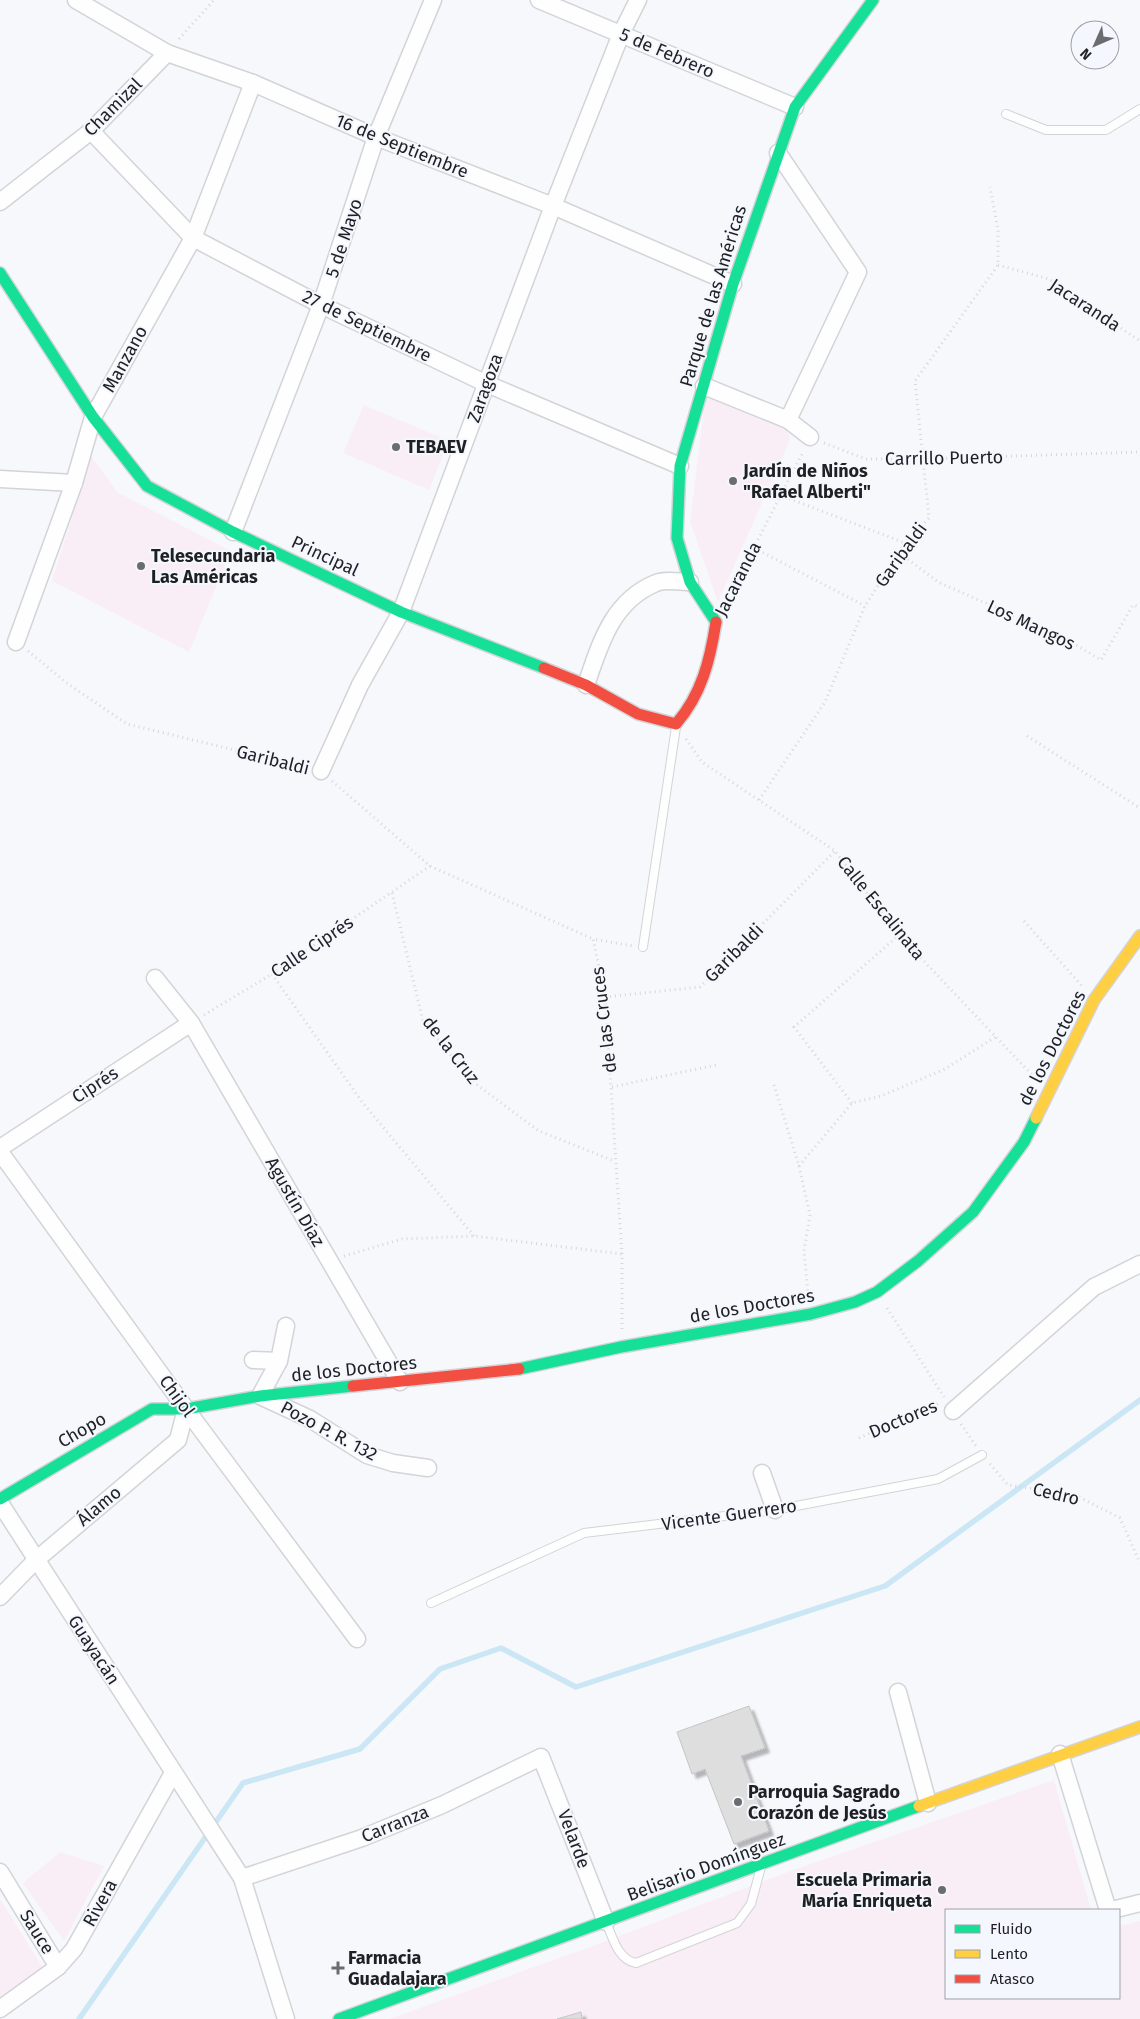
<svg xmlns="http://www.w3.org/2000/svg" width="1140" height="2019" font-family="'Fira Sans',sans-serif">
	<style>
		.education { fill: #faeef6 }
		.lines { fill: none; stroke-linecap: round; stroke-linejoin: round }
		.stream { stroke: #cbe6f4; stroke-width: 5.5 }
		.building { fill: #dedede; stroke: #c6c5c6; filter: url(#shadow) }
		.lane-casing { stroke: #d2d4d7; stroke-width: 10 }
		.street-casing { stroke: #d2d4d7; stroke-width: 19 }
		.fast-casing { stroke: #d2d4d7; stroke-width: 14 }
		.slow-casing { stroke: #d2d4d7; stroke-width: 14 }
		.jam-casing { stroke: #d2d4d7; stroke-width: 14 }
		.path { stroke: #d6d7d8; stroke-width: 3; stroke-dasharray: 1 4; stroke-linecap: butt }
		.lane { stroke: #fefeff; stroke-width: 8 }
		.street { stroke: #fefeff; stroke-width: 16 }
		.fast { stroke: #16e098; stroke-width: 11 }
		.slow { stroke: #ffcf43; stroke-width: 11 }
		.jam { stroke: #f24e42; stroke-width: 11 }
		.poi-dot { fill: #6a6c6f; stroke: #f4f7fe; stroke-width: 2 }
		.labels { text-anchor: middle; stroke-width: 4; stroke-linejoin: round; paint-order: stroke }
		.street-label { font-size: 18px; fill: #1e2023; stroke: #f4f7fe }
		.poi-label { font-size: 18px; font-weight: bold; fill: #1e2023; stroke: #f4f7fe; text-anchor: start }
	</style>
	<defs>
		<filter id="shadow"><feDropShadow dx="4.5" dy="4.5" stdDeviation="1" flood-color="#0004"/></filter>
	</defs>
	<rect width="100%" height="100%" fill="#f6f8fc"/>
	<g class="education">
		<path d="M706,392L786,427L790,440L718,602L690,522Z"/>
		<path d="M364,405L449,441L429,490L343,453Z"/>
		<path d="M91,456L117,492L231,551L189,652L52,581Z"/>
		<path d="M1054,1780L1091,1910H946V1998H1119V1926L1140,1921V2019H389L590,1947L793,1870Z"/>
		<path d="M60,1852L104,1866L64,1941L23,1883Z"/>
		<path d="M0,1899L43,1968L0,1998Z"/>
	</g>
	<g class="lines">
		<path class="stream" d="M79,2019L243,1783L360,1749L440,1669L501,1648L576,1687L885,1586L1140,1400"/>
	</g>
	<g class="building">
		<path d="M749,1706L765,1748L741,1756L769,1831L734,1844L705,1769L692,1774L677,1732Z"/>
		<path d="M581,2012L582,2019H557Z"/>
	</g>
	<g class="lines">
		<defs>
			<g id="lane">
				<path d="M1006,114L1046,130H1106L1140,109"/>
				<path d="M643,947L676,727"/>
				<path d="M431,1603L584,1533L775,1510L938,1479L982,1455"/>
				<path d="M606,1922C613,1938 618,1960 636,1963L737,1923L751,1904L761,1867"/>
			</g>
			<g id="street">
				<path d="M76,0L167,53L253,83L376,137L553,206L733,284"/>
				<path d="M539,0L795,107"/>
				<path d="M91,131L193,238L321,305L487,384L680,466"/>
				<path d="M778,153L858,272L788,420"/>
				<path d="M0,202L91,131L167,53"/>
				<path d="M704,386L788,420L810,437"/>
				<path d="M0,479L74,483"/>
				<path d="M233,532L321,305L376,137L433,0"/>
				<path d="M16,642L74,483L93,417L193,238L253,83"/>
				<path d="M586,685C600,644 612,601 656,583C665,579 680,582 690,582"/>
				<path d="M321,771L360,685L401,612L553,206L621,34L638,0"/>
				<path d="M155,978L191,1023L400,1382"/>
				<path d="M0,1148L191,1023"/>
				<path d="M0,1152L186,1409L357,1639"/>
				<path d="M286,1326L279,1361L260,1396L310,1419L367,1455L393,1463L428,1468"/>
				<path d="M253,1360L279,1361"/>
				<path d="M953,1411L1094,1287L1140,1264"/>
				<path d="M762,1473L775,1510"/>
				<path d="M0,1503L242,1878L286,2019"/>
				<path d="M0,1597L36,1560L178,1440L186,1409"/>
				<path d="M898,1692L928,1803"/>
				<path d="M1060,1754L1108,1910"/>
				<path d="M0,1872L58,1967"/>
				<path d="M242,1878L362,1838L442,1805L541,1757L606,1922"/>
				<path d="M1112,1910L1140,1903"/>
				<path d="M0,2009L58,1967L74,1949L173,1773"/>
			</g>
			<g id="fast">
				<path d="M0,273L93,417L147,486L233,532L401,612L544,668"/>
				<path d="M716,622L690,582L677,538L680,466L733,284L795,107L873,0"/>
				<path d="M519,1369L621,1347L811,1314L855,1302L877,1292L918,1261L973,1212L1024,1142L1036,1118"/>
				<path d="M0,1499L152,1409H186L260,1396L353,1386"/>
				<path d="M339,2019L919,1806"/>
			</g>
			<g id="slow">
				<path d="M1036,1118L1094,1000L1140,936"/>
				<path d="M919,1806L1140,1727"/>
			</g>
			<g id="jam">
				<path d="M544,668L586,685L638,714L676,724C702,694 710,660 716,622"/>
				<path d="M353,1386L519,1369"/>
			</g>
		</defs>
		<use href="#lane" class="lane-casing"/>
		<use href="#street" class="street-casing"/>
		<use href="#fast" class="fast-casing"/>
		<use href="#slow" class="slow-casing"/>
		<use href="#jam" class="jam-casing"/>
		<g class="path">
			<path d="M179,39L214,0"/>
			<path d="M998,265L1049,279L1140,341"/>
			<path d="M824,443L866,459H923L1140,452"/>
			<path d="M780,495L905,543"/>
			<path d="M754,548L865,606"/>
			<path d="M900,553L938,582L1065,638L1101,660L1133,605L1140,607"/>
			<path d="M726,602L803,452"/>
			<path d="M28,651L68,684L127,724L305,767"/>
			<path d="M1027,736L1140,808"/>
			<path d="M686,739L702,762L835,851L899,935L1035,1078"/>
			<path d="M332,781L430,866L593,939"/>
			<path d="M759,800L825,702L865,606L905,543L929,518L915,381L998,265V230L990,187"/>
			<path d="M392,893L423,1021L472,1081L539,1131L614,1161"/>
			<path d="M1024,921L1082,986"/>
			<path d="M272,974L362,1102L474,1236"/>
			<path d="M605,997L700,987L835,851"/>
			<path d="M204,1015L272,974L430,866"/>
			<path d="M774,1085L799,1166L810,1215L804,1251L808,1294"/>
			<path d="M612,1087L716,1065"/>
			<path d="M852,1103L794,1027L899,935"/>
			<path d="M799,1166L852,1103L881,1096L945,1069L997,1036"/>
			<path d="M344,1256L402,1239L474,1236L622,1254"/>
			<path d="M887,1308L944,1397"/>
			<path d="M622,1329V1254L605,997L593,939L633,946"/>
			<path d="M961,1424L976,1446"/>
			<path d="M859,1438L939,1403"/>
			<path d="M990,1464L1008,1485L1075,1495L1120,1518L1140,1563"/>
		</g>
		<use href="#lane" class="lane"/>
		<use href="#street" class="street"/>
		<use href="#fast" class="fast"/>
		<use href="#slow" class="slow"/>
		<use href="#jam" class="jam"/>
	</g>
	<g class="poi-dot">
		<circle cx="396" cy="447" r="5"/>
		<circle cx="733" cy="481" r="5"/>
		<circle cx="141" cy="566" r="5"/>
		<circle cx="738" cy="1802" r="5"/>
		<circle cx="942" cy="1890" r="5"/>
		<path d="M335.5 1960.5h5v5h5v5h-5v5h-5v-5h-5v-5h5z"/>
	</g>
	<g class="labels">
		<g class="street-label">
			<text transform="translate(667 53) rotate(23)" y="6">5 de Febrero</text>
			<text transform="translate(113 107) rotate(-45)" y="6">Chamizal</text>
			<text transform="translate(402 146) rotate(22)" y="6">16 de Septiembre</text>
			<text transform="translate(344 238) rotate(-72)" y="6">5 de Mayo</text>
			<text transform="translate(713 296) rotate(-73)" y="6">Parque de las Américas</text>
			<text transform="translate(1085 305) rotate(33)" y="6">Jacaranda</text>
			<text transform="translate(367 326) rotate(26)" y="6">27 de Septiembre</text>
			<text transform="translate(125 359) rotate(-61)" y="6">Manzano</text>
			<text transform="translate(485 388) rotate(-70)" y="6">Zaragoza</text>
			<text transform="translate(944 458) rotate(-1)" y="6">Carrillo Puerto</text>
			<text transform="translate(901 555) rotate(-54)" y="6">Garibaldi</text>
			<text transform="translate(325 556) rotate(25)" y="6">Principal</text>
			<text transform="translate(738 579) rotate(-63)" y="6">Jacaranda</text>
			<text transform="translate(1031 625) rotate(25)" y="6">Los Mangos</text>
			<text transform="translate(273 760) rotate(14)" y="6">Garibaldi</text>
			<text transform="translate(881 908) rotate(51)" y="6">Calle Escalinata</text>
			<text transform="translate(312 947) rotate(-34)" y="6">Calle Ciprés</text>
			<text transform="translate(734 953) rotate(-45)" y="6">Garibaldi</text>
			<text transform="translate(604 1020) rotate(-97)" y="6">de las Cruces</text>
			<text transform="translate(1052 1048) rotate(-63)" y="6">de los Doctores</text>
			<text transform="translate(451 1050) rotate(52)" y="6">de la Cruz</text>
			<text transform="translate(95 1085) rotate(-33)" y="6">Ciprés</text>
			<text transform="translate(295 1202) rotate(60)" y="6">Agustín Díaz</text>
			<text transform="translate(752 1306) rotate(-10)" y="6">de los Doctores</text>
			<text transform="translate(354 1369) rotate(-6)" y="6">de los Doctores</text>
			<text transform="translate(177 1396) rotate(54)" y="6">Chijol</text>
			<text transform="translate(903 1419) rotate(-23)" y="6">Doctores</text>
			<text transform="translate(82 1430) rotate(-30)" y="6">Chopo</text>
			<text transform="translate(329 1431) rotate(28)" y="6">Pozo P. R. 132</text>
			<text transform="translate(1056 1494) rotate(13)" y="6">Cedro</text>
			<text transform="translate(99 1506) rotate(-40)" y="6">Álamo</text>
			<text transform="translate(729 1515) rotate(-8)" y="6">Vicente Guerrero</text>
			<text transform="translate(94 1650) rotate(57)" y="6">Guayacán</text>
			<text transform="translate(395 1824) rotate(-22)" y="6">Carranza</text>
			<text transform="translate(574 1839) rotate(69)" y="6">Velarde</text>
			<text transform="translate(706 1867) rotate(-20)" y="6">Belisario Domínguez</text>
			<text transform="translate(100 1903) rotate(-61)" y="6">Rivera</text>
			<text transform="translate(37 1932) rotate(58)" y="6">Sauce</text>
		</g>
		<g class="poi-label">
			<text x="406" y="453">TEBAEV</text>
			<text x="743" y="477">Jardín de Niños<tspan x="743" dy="21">"Rafael Alberti"</tspan></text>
			<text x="151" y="562">Telesecundaria<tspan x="151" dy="21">Las Américas</tspan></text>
			<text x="748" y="1798">Parroquia Sagrado<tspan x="748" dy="21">Corazón de Jesús</tspan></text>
			<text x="932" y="1886" text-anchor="end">Escuela Primaria<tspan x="932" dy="21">María Enriqueta</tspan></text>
			<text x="348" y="1964">Farmacia<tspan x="348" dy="21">Guadalajara</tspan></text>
		</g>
	</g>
	<rect x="945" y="1909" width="175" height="90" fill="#f4f7fe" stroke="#9ea1a6"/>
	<rect x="955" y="1925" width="25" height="8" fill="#16e098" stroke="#9ea1a6"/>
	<text x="990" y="1934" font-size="15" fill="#1e2023">Fluido</text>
	<rect x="955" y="1950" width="25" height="8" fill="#ffcf43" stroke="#9ea1a6"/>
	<text x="990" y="1959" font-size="15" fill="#1e2023">Lento</text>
	<rect x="955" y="1975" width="25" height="8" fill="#f24e42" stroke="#9ea1a6"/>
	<text x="990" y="1984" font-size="15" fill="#1e2023">Atasco</text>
	<g transform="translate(1095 45) rotate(225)"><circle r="24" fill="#f4f7fe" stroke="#9ea1a6"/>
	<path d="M0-4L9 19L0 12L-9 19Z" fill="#6a6c6f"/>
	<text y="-8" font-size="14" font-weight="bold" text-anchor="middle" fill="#1e2023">N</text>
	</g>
</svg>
